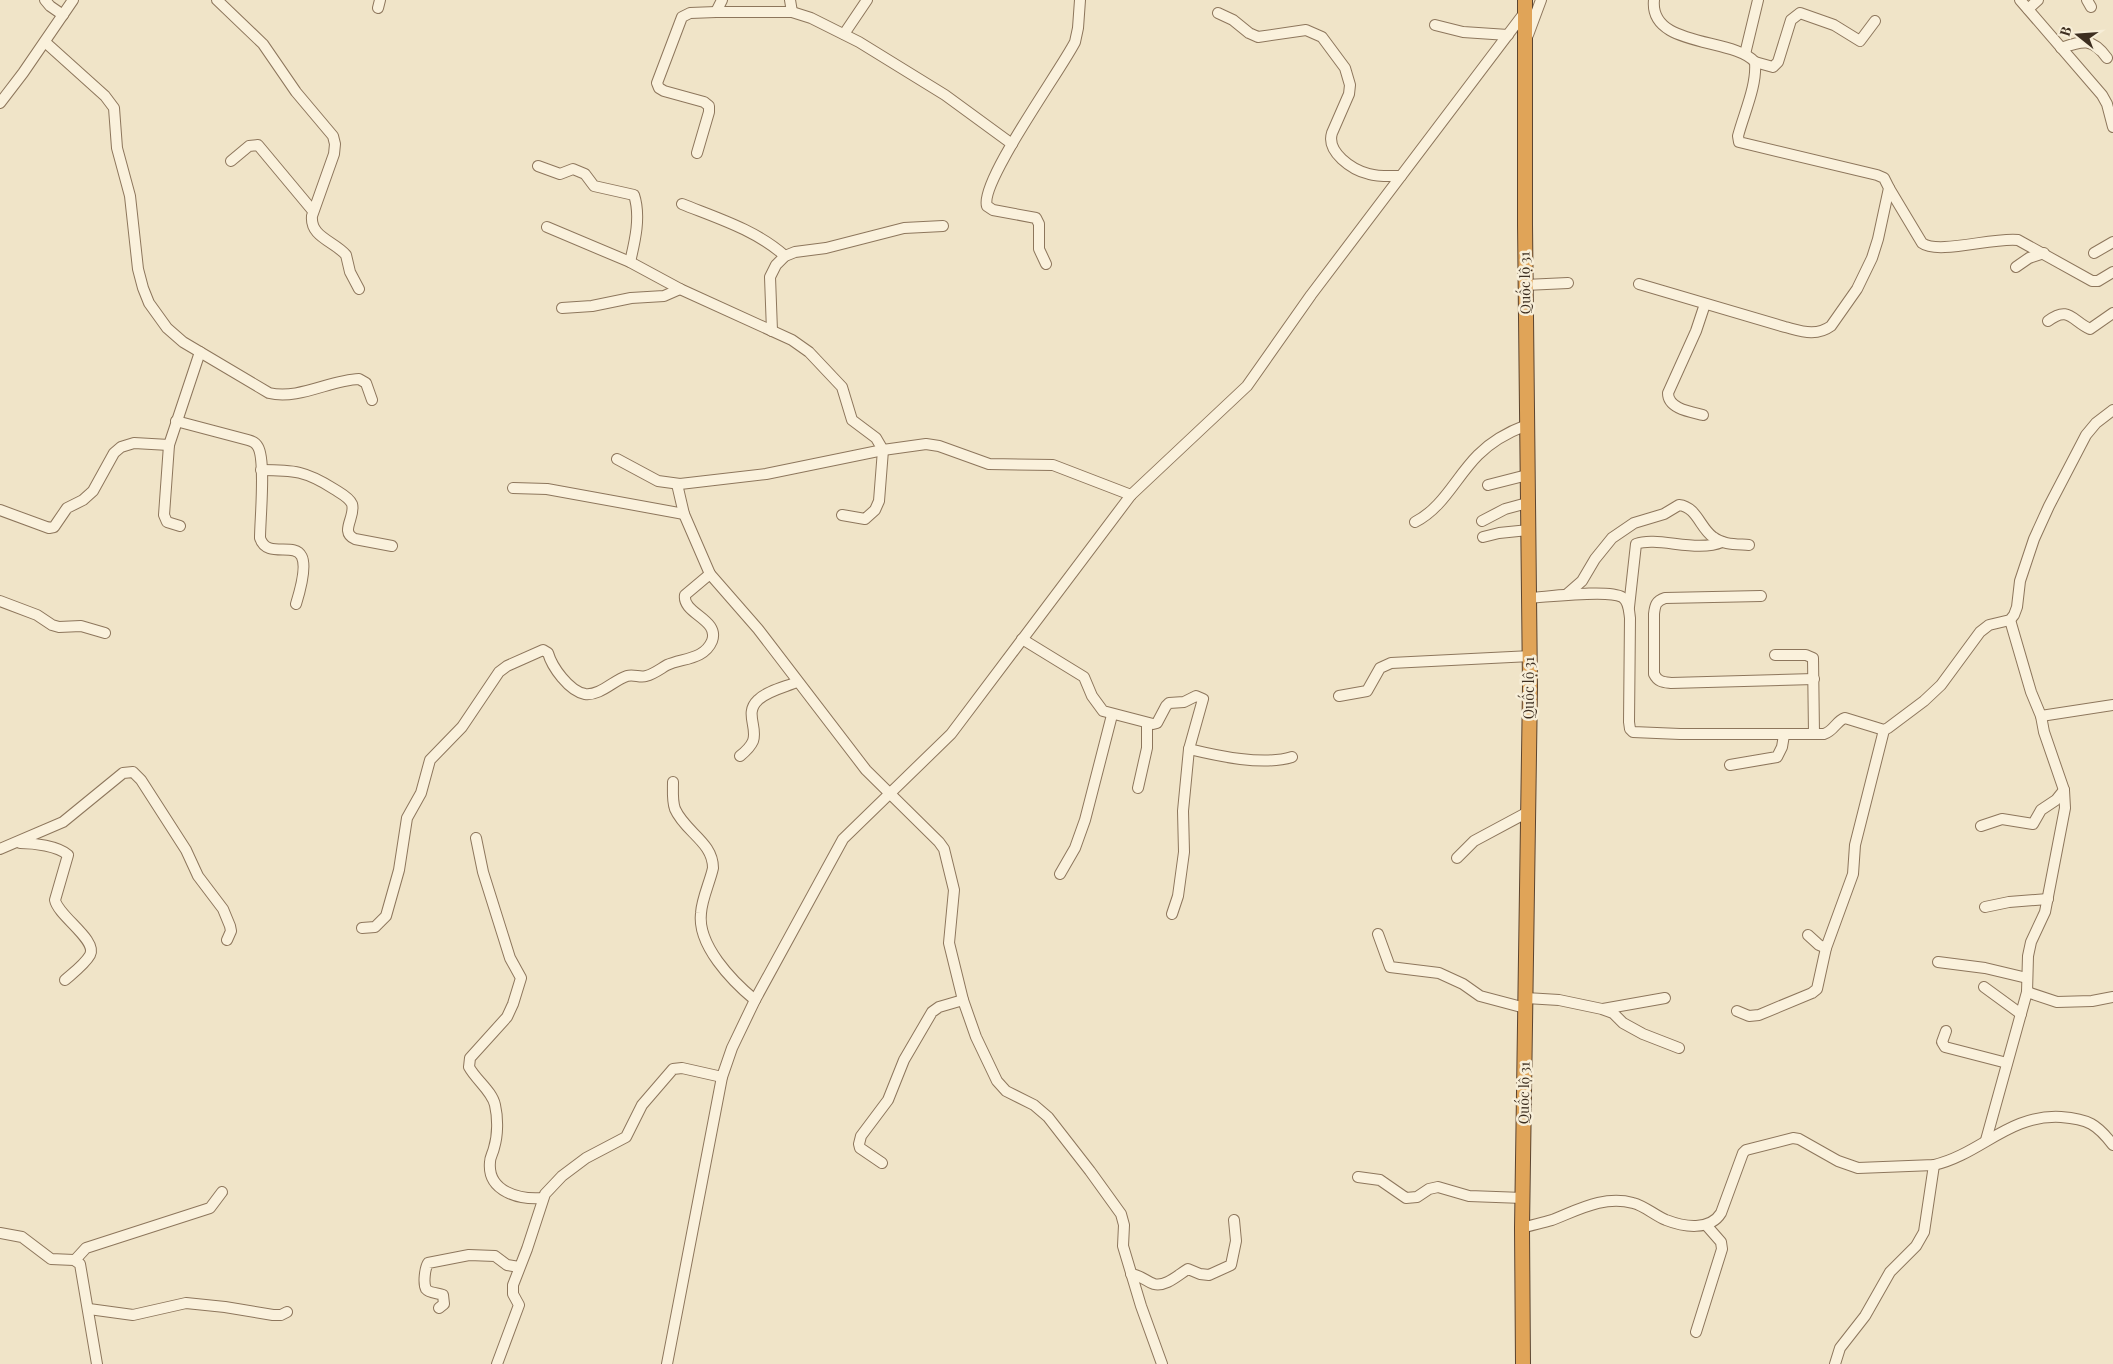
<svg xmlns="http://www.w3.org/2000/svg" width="2113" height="1364" font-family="'Playfair Display',serif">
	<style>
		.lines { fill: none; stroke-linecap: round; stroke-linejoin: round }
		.minor-casing { stroke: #8d765c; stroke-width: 12 }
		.highway-casing { stroke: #5b4430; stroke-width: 16 }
		.minor { stroke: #faf1dc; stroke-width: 10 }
		.highway { stroke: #e0a458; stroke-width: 14 }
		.labels { text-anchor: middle; stroke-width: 5; stroke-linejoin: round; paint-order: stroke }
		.street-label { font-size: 14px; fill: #3d2e20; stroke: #f7eed8 }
	</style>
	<rect width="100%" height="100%" fill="#f0e4c8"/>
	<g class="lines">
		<defs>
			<g id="minor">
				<path d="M45,0L50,6L63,15"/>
				<path d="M217,0L263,44L296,92L333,136L335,144L334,154L312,216C310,237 334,241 346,255L350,272L359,289"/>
				<path d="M790,0L792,12"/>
				<path d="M2020,0L2102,95L2107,104L2113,127"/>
				<path d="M2087,0L2091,7"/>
				<path d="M378,8L380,0"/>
				<path d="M2028,9L2038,0"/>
				<path d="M716,12L722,0"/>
				<path d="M1218,13L1233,20L1249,33L1258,37L1306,30L1322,37L1345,68L1350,85L1349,94L1332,133C1326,152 1352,170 1369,174C1379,177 1390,176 1401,176"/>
				<path d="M1435,25L1463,32L1508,35"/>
				<path d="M844,34L867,0"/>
				<path d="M1528,35L1541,0"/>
				<path d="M45,42L105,96L114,108L117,148L130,196L138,269L143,288L149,303L167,328L183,342L269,393C299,400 330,380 359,379L366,383L372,400"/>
				<path d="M2061,48C2082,41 2092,37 2107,58"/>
				<path d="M1745,54L1758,0"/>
				<path d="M1755,62L1773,67L1778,62L1791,20L1800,13L1834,25L1860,41L1875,21"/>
				<path d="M0,103L23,73L73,0"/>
				<path d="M697,153L709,112V106L704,102L664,91L659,88L657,83L682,17L690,13L716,12H792L811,18L859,42L945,95L1012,144"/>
				<path d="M231,161L249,146L258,145L313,211"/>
				<path d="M538,166L560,174L573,169L585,174L594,186L634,195C641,216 635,241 630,262"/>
				<path d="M1889,188L1922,243C1938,255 1993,237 2018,240L2092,281H2098L2113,272"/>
				<path d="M682,204C717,218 756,230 785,256"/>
				<path d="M547,227L630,262L680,289L792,340L809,352L842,387L852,420L876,438L883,450L879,501L875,510L865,519L842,515"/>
				<path d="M2094,253L2113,242"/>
				<path d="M1046,264L1039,249V224L1036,218L993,210L987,206C979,183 1061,70 1075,42L1078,28L1080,0"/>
				<path d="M2016,267L2029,258L2044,253"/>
				<path d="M1639,284L1785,327C1801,331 1816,337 1831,326L1857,289L1872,258L1878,239L1889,188L1884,178L1877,175L1739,142L1738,136C1744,113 1757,86 1755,62C1733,37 1649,48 1654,0"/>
				<path d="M1525,285L1568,283"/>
				<path d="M562,308L592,306L631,298L664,296L680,289"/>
				<path d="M2048,321C2069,305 2072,321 2090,329L2113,313"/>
				<path d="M772,331L770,277L776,265L785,256L795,252L826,248L904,228L943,226"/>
				<path d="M1703,415C1691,412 1668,409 1668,393L1696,331L1705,304"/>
				<path d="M176,421L248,440C252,441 256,443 258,447C266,461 260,519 260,538C270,569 323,517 296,604"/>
				<path d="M617,459L658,481L680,484L766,474L883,450L926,444L939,446L989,464L1053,465L1131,495"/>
				<path d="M261,470C294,470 306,471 334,489C340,493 349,497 352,504C356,517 339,532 355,539L392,546"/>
				<path d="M677,484L684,514L710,574"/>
				<path d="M1488,485L1527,475"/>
				<path d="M513,488L547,489L684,514"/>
				<path d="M0,510L49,528L54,527L67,508L83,500L93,491L114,453L121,447L134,443L169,445"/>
				<path d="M1482,521L1505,509L1527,503"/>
				<path d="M1415,522C1443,508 1456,477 1478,455C1492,441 1508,432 1527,425"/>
				<path d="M180,526L167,522L164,515L169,445L200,352"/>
				<path d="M1483,537L1499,533L1528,530"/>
				<path d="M1566,595L1582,581L1595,559L1612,538L1634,523L1664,514L1679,505C1697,507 1700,528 1713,537C1723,545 1737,544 1749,545"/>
				<path d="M1761,596L1665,598C1656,601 1655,605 1654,614V674C1658,682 1663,682 1671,683L1814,679"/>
				<path d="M1528,598C1547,597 1608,589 1622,597C1629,601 1629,611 1630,618L1629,722L1630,729L1633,732L1680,734H1824C1834,731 1836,721 1845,718L1884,730L1888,728L1924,701L1941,685L1980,632L1989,625L2010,620L2014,615L2017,607L2020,581L2034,539L2049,506L2086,435L2096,423L2113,410"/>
				<path d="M0,601L37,615L52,625L59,627L81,626L105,633"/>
				<path d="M1629,607L1636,544C1657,536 1697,553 1722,542"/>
				<path d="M1022,639L1084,677L1092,696L1103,711L1153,724L1157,723L1166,706L1169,703L1184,702L1196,696L1203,699L1189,749L1183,811L1184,852L1178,896L1172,914"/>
				<path d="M1775,655H1806L1813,658L1814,734"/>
				<path d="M1339,696L1367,691L1380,668L1391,663L1529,656"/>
				<path d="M2041,716L2113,705"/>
				<path d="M1189,749C1218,756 1263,766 1292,757"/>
				<path d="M740,756C745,752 750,748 753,741C758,727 744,713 758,700C767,691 785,687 797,682"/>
				<path d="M1730,765L1777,757L1782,747L1784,735"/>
				<path d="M673,782C673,791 672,801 675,809C685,832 713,842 713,868C710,882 702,898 701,913C697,945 732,981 755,1000"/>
				<path d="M1138,788L1147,748V724"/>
				<path d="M1981,826L2002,819L2033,824L2041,810L2056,800L2064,790"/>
				<path d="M476,838L483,872L510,958L521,978L513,1004L507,1017L470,1058L469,1067C476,1080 492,1091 495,1105C498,1118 498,1135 494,1148C493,1153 490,1157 490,1162C487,1192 520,1200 543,1198"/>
				<path d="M20,843C34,843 58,846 68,855L55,900C58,916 98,940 90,955C85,964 73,973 65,980"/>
				<path d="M0,849L63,822L123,773L133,772L141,780L186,850L198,876L223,909L230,926L231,931L227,940"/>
				<path d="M1457,858L1474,841L1528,812"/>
				<path d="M1060,874L1075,848L1085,820L1112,715"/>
				<path d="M1985,907L2009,902L2048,899"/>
				<path d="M362,928L375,927L386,916L399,870L407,818L421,793L430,760L462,727L499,672L507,666L543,650L548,653C552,667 569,691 585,694C600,696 614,680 627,676C634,674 640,678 646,676C654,674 660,669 667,665C682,658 704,660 712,641C720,619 682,614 685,595L710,574L758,629L866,770L939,842L944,849L954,890L949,943L963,1000L976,1037L997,1081L1006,1091L1034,1105L1048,1117L1090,1171L1121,1214L1124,1225L1123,1246L1141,1306L1162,1364"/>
				<path d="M1378,934L1390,967L1439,973L1463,984L1480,996L1525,1008"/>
				<path d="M1808,935L1819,945L1826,948"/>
				<path d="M1938,962L1985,968L2027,978"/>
				<path d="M1984,987L2021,1014"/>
				<path d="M2027,992L2057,1002L2092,1001L2113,997"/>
				<path d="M1526,998L1559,1000L1602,1009L1613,1013L1623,1023L1643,1034L1679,1048"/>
				<path d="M1603,1009L1665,998"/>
				<path d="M1737,1011L1749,1016L1759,1015L1812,993L1817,989L1826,948L1853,874L1855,845L1884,730"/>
				<path d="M1946,1031L1942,1042L1945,1047L2007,1063"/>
				<path d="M1986,1140L2027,992L2028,956L2031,942L2045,912L2065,808L2064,790L2044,732L2041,716L2031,692L2010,620"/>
				<path d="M882,1163L860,1148L859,1144L861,1136L888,1100L904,1060L932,1012L939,1007L963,1000"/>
				<path d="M1358,1177L1380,1180L1406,1198L1417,1197L1429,1189L1438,1187L1469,1196L1523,1198"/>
				<path d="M1522,1228C1532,1225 1542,1223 1552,1220C1578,1210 1604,1195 1633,1203C1645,1206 1654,1215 1666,1220C1684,1227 1710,1231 1721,1213L1743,1153L1746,1150L1793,1138L1799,1139L1838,1161L1858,1168L1934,1165C1981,1154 2009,1114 2061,1117C2088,1119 2097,1124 2113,1145"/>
				<path d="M0,1233L22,1237L51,1259L74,1260L80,1264L97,1364"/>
				<path d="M75,1260L86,1248L210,1208L222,1192"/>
				<path d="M1131,1274C1143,1276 1145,1281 1154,1284C1166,1287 1178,1275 1188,1269L1200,1274L1209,1275L1231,1265L1236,1241L1234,1220"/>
				<path d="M439,1308L444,1304L443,1295C438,1293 429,1293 426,1289C423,1283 425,1268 428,1263L469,1255L495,1256L507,1265L519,1267"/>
				<path d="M89,1309L133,1315L186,1303L225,1307L273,1315H281L287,1312"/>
				<path d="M1696,1332L1722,1249L1721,1242L1707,1226"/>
				<path d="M497,1364L519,1305L513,1294V1285L527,1249L545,1194L562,1176L586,1158L626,1137L642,1105L673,1069L682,1068L722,1077"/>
				<path d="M667,1364L722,1077L732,1048L755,1000L843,839L951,734L1131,495L1247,386L1311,295L1525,12"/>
				<path d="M1835,1364L1840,1348L1865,1316L1890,1272L1916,1246L1924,1232L1934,1165"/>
			</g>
			<path id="highway" d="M1523,1364L1522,1228L1530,687L1525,225V0"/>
		</defs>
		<use href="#minor" class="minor-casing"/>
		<use href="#highway" class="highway-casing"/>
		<use href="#minor" class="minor"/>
		<use href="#highway" class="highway"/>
	</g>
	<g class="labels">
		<g class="street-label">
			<text transform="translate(1525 283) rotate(-91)" y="5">Quốc lộ 31</text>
			<text transform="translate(1529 688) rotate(-90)" y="5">Quốc lộ 31</text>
			<text transform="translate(1524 1093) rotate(-89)" y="5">Quốc lộ 31</text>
		</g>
	</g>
	<g transform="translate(2078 35) rotate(287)" stroke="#f7eed8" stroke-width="4" paint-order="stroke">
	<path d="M0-4L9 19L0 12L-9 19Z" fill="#3d2e20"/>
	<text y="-8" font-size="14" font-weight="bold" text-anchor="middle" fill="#3d2e20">B</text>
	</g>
</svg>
